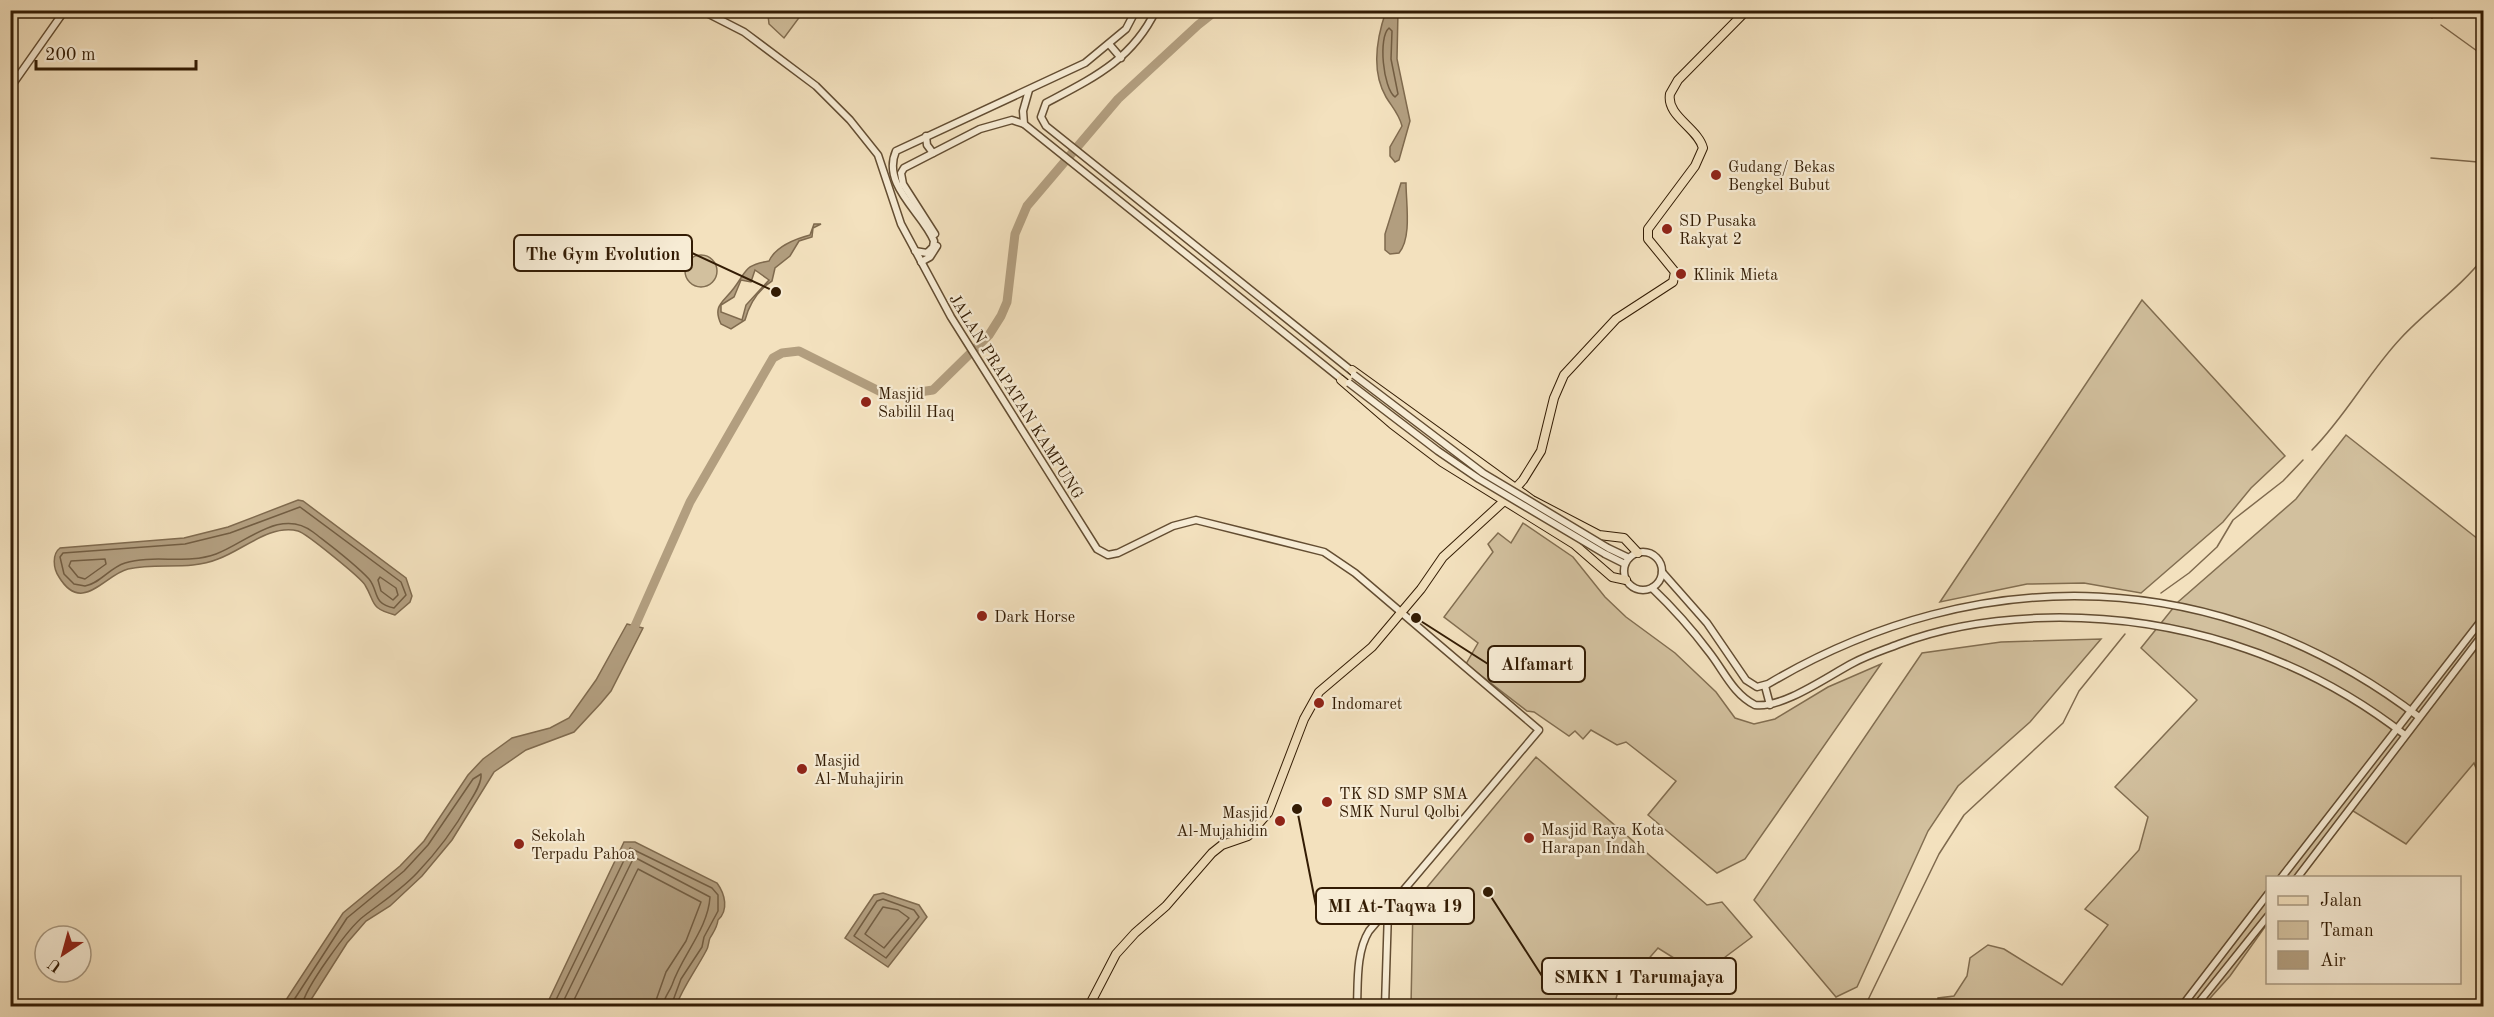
<svg xmlns="http://www.w3.org/2000/svg" width="2494" height="1017" font-family="'Old Standard TT',serif">
	<style>
		.green { fill: #d2c09e; stroke: #826e51; stroke-width: 1.5 }
		.water { fill: #b29e7f; stroke: #7f6a4e; stroke-width: 1.5; fill-rule: evenodd }
		.lines { fill: none; stroke-linecap: round; stroke-linejoin: round }
		.shore { stroke: #725d42; stroke-width: 1.5 }
		.stream { stroke: #7f6a4e; stroke-width: 1.5 }
		.river { stroke: #b29e7f; stroke-width: 9 }
		.tertiary-casing { stroke: #634d32; stroke-width: 9 }
		.primary-casing { stroke: #331c04; stroke-width: 10 }
		.tertiary { stroke: #f7ecd5; stroke-width: 6 }
		.primary { stroke: #f3e1be; stroke-width: 8 }
		.tertiary-bridge-casing { stroke: #634d32; stroke-width: 9; stroke-linecap: butt }
		.tertiary-bridge { stroke: #f7ecd5; stroke-width: 6 }
		.poi-dot { fill: #8f2418; stroke: #f7ecd5; stroke-width: 2 }
		.labels { text-anchor: middle; stroke-width: 4.5; stroke-linejoin: round; paint-order: stroke }
		.poi-label { font-size: 16px; fill: #331c04; stroke: #f7ecd5; text-anchor: start }
		.street-label { font-size: 16px; fill: #331c04; stroke: #f7ecd5 }
		.leader { fill: none; stroke: #331c04; stroke-width: 2 }
		.callout-dot { fill: #331c04; stroke: #f7ecd5; stroke-width: 2 }
		.callout { fill: #f7ecd5; stroke: #331c04; stroke-width: 2 }
		.callout-label { font-size: 18px; text-anchor: middle; font-weight: bold; fill: #331c04 }
	</style>
	<rect width="100%" height="100%" fill="#f3e1be"/>
	<filter id="stains"><feTurbulence type="fractalNoise" baseFrequency=".00333" numOctaves="4"/><feColorMatrix values="0 0 0 0 .2 0 0 0 0 .09 0 0 0 0 .02 0 0 0 .5 -.17"/></filter>
	<radialGradient id="worn" r=".72"><stop offset=".6" stop-color="#630" stop-opacity="0"/><stop offset="1" stop-color="#630" stop-opacity=".3"/></radialGradient>
	<g class="green">
		<path d="M771,11V10L804,11L784,38L769,24L768,15Z"/>
		<circle cx="701" cy="271" r="16"/>
		<path d="M2142,300L2285,456L2251,488L2223,522L2141,593L2084,583L2027,584L1940,602Z"/>
		<path d="M2346,435L2483,543V786L2474,763L2406,844L2350,809L2301,877L2268,878L2267,924L2230,976L2203,1006H1938V998L1954,996L1967,976L1970,958L1988,945L2004,949L2062,985L2108,925L2085,909L2139,850L2148,817L2115,787L2197,700L2141,648L2178,602L2296,499Z"/>
		<path d="M1523,523L1573,557L1605,597L1626,617L1675,653L1716,692L1735,718L1754,724L1775,719L1828,687L1881,664L1745,859L1717,873L1648,815L1676,781L1626,742L1617,745L1591,730L1583,739L1575,731L1569,736L1534,712L1527,711L1466,664L1478,643L1444,617L1493,552L1488,544L1498,533L1511,543Z"/>
		<path d="M2101,639L2030,722L1958,786L1928,831L1857,987L1836,997L1754,900L1922,653L2001,642Z"/>
		<path d="M1536,757L1707,905L1722,902L1752,937L1701,975L1658,948L1617,995L1614,1006H1411L1413,904Z"/>
	</g>
	<g class="water">
		<path d="M1386,11H1398L1397,59L1410,121L1399,160L1395,162L1390,156V147L1402,126C1399,114 1392,107 1386,97C1371,71 1377,37 1386,11Z"/>
		<path d="M1401,183H1406C1406,203 1412,238 1399,253L1390,254L1385,250V234Z"/>
		<path d="M814,224H821L813,228L812,237L799,241L790,256L775,268L772,281C758,290 749,305 745,320L731,329L721,324C712,305 724,302 734,288C747,271 744,265 769,261C776,246 795,239 810,235ZM755,270L769,280L746,305L742,320L721,312V305L734,297L741,280L751,282Z"/>
		<path d="M298,500L303,501L406,578L412,596L410,602L395,615C369,608 376,603 365,585C361,578 306,533 298,531C270,524 243,550 218,559C189,571 158,562 128,569C104,575 82,615 59,577C53,568 52,554 60,548L184,538L228,527Z"/>
		<path d="M627,624L643,628L611,691L601,703L574,732L526,750L494,772L452,840L422,876L390,906L366,921L347,943L307,1006H282L343,913L400,866L424,841L468,775L483,759L512,738L550,728L569,718L596,680Z"/>
		<path d="M624,842H635L717,883C725,894 729,910 718,920C717,928 714,931 710,938C708,942 709,947 706,951C696,970 683,987 676,1006H546Z"/>
		<path d="M883,893L919,905L927,917L888,967L845,938L874,895Z"/>
	</g>
	<g class="lines">
		<g class="shore">
			<path d="M1389,28L1392,31L1391,59L1398,94L1395,97C1383,88 1378,37 1389,28Z"/>
			<path d="M300,507L401,582L406,595L394,608C372,604 379,591 369,579C353,562 331,546 313,532C281,507 246,543 216,554C186,565 154,554 125,563C109,568 101,583 85,586L74,584L64,574L60,557L63,553L185,544L230,533Z"/>
			<path d="M105,559L106,564L85,579L78,577L69,566L71,561Z"/>
			<path d="M380,577L396,588L398,595L393,600L381,591L378,580Z"/>
			<path d="M883,899L914,910L919,917L886,958L854,936L877,901Z"/>
			<path d="M883,907L898,910L909,918L884,948L865,934Z"/>
			<path d="M290,1006L347,918L404,871L428,845L473,779L481,774C482,783 474,795 469,803C455,828 437,852 417,873C401,890 382,902 364,916C349,927 304,989 302,1006"/>
			<path d="M553,1006L630,848L712,888L718,895V911L704,937L702,947L681,979L671,1006"/>
			<path d="M561,1006L634,857L710,897C708,929 682,955 672,985C669,993 664,997 663,1006"/>
			<path d="M571,1006L638,869L701,902L686,941L666,972L654,1006"/>
		</g>
		<g class="stream">
			<path d="M2422,10L2432,18"/>
			<path d="M2441,25L2484,56"/>
			<path d="M2431,158L2478,162L2484,157"/>
			<path d="M2312,450C2346,416 2368,373 2401,338C2427,310 2460,288 2484,257"/>
			<path d="M2161,593L2189,573L2217,547L2233,520L2283,481L2303,460"/>
			<path d="M1865,1006L1939,854L1964,815L2063,723L2079,691L2125,634"/>
		</g>
		<path class="river" d="M631,635L690,502L773,358L782,353L799,351L879,391L899,395L933,390L989,335L1001,316L1007,302L1015,234L1027,206L1118,99L1198,25L1217,10"/>
		<defs>
			<g id="tertiary">
				<path d="M701,10L744,32L816,86L850,120L878,155L901,224L951,317L1097,549L1108,555L1118,553L1173,526L1196,520L1324,552L1355,573L1539,730L1369,931C1356,952 1358,983 1357,1006"/>
				<path d="M1156,10C1132,60 1093,78 1046,103L1041,117L1046,126L1353,372"/>
				<path d="M1109,44L1121,58"/>
				<path d="M10,88L65,10"/>
				<path d="M1029,90L1023,111L1024,124L1345,382"/>
				<path d="M926,136L927,145L933,153"/>
				<path d="M935,234L903,184L901,173L904,168L980,129L1012,120L1024,124"/>
				<path d="M915,251L927,253L933,247L934,241C923,213 881,185 896,151L1085,63L1126,29L1136,10"/>
				<path d="M921,262L930,257L937,246"/>
				<path d="M1608,548L1629,558"/>
				<circle cx="1643" cy="571" r="19"/>
				<path d="M1605,554L1625,564"/>
				<path d="M1662,572L1707,623L1746,680L1757,687L1768,684C1981,558 2221,566 2419,717"/>
				<path d="M1652,588C1673,608 1691,628 1709,652C1724,671 1733,694 1755,705C1782,709 1828,676 1853,663C1868,655 1884,650 1899,644C1943,627 1990,620 2037,618C2169,613 2300,653 2405,735"/>
				<path d="M1765,686L1770,705"/>
				<path d="M2281,878L2484,617"/>
				<path d="M2297,878L2484,633"/>
				<path d="M1385,1006L1388,911"/>
				<path d="M2182,1006L2268,894"/>
				<path d="M2196,1006L2268,916"/>
			</g>
			<g id="primary">
				<path d="M1352,370L1532,500L1599,535L1624,538L1638,553"/>
				<path d="M1341,380L1392,424L1442,462L1574,544L1612,577L1626,580"/>
				<path d="M1089,1006L1116,954L1135,933L1166,906L1212,853L1222,845L1248,836L1268,813L1304,719L1319,692L1372,647L1421,589L1443,557L1503,502L1523,480L1541,451L1554,398L1564,375L1616,319L1673,282L1675,272L1648,239V229L1695,166L1703,148C1698,128 1666,116 1670,94L1678,80L1747,10"/>
			</g>
		</defs>
		<use href="#tertiary" class="tertiary-casing"/>
		<use href="#primary" class="primary-casing"/>
		<use href="#tertiary" class="tertiary"/>
		<use href="#primary" class="primary"/>
		<defs>
			<g id="tertiary-bridge">
				<path d="M1354,375L1483,473L1608,548"/>
				<path d="M1349,383L1438,451L1479,479L1605,554"/>
			</g>
		</defs>
		<use href="#tertiary-bridge" class="tertiary-bridge-casing"/>
		<use href="#tertiary-bridge" class="tertiary-bridge"/>
	</g>
	<g class="poi-dot">
		<circle cx="1716" cy="175" r="6"/>
		<circle cx="1667" cy="229" r="6"/>
		<circle cx="1681" cy="274" r="6"/>
		<circle cx="866" cy="402" r="6"/>
		<circle cx="982" cy="616" r="6"/>
		<circle cx="1319" cy="703" r="6"/>
		<circle cx="802" cy="769" r="6"/>
		<circle cx="1327" cy="802" r="6"/>
		<circle cx="1280" cy="821" r="6"/>
		<circle cx="1529" cy="838" r="6"/>
		<circle cx="519" cy="844" r="6"/>
	</g>
	<g class="labels">
		<g class="poi-label">
			<text x="1728" y="172">Gudang/ Bekas<tspan x="1728" dy="18">Bengkel Bubut</tspan></text>
			<text x="1679" y="226">SD Pusaka<tspan x="1679" dy="18">Rakyat 2</tspan></text>
			<text x="1693" y="280">Klinik Mieta</text>
			<text x="878" y="399">Masjid<tspan x="878" dy="18">Sabilil Haq</tspan></text>
			<text x="994" y="622">Dark Horse</text>
			<text x="1331" y="709">Indomaret</text>
			<text x="814" y="766">Masjid<tspan x="814" dy="18">Al-Muhajirin</tspan></text>
			<text x="1339" y="799">TK SD SMP SMA<tspan x="1339" dy="18">SMK Nurul Qolbi</tspan></text>
			<text x="1268" y="818" text-anchor="end">Masjid<tspan x="1268" dy="18">Al-Mujahidin</tspan></text>
			<text x="1541" y="835">Masjid Raya Kota<tspan x="1541" dy="18">Harapan Indah</tspan></text>
			<text x="531" y="841">Sekolah<tspan x="531" dy="18">Terpadu Pahoa</tspan></text>
		</g>
		<g class="street-label">
			<text transform="translate(1017 396) rotate(58)" y="6">JALAN PRAPATAN KAMPUNG</text>
		</g>
	</g>
	<path class="leader" d="M776 292L692 253M1416 618L1488 664M1297 809L1316 906M1488 892L1542 976"/>
	<g class="callout-dot">
		<circle cx="776" cy="292" r="6"/>
		<circle cx="1416" cy="618" r="6"/>
		<circle cx="1297" cy="809" r="6"/>
		<circle cx="1488" cy="892" r="6"/>
	</g>
	<g class="callout">
		<rect x="514" y="235" width="178" height="36" rx="6"/>
		<rect x="1488" y="646" width="97" height="36" rx="6"/>
		<rect x="1316" y="888" width="158" height="36" rx="6"/>
		<rect x="1542" y="958" width="194" height="36" rx="6"/>
	</g>
	<g class="callout-label">
		<text x="603" y="260">The Gym Evolution</text>
		<text x="1537" y="670">Alfamart</text>
		<text x="1395" y="912">MI At-Taqwa 19</text>
		<text x="1639" y="983">SMKN 1 Tarumajaya</text>
	</g>
	<rect width="2494" height="1017" fill="none" stroke="#f3e1be" stroke-width="36"/>
	<rect x="12" y="12" width="2470" height="993" fill="none" stroke="#331c04" stroke-width="3"/>
	<rect x="18" y="18" width="2458" height="981" fill="none" stroke="#331c04" stroke-width="1.5"/>
	<rect x="2266" y="876" width="195" height="108" fill="#f7ecd5" stroke="#a99981" stroke-width="1.5"/>
	<rect x="2278" y="896" width="30" height="9" fill="#f3e1be" stroke="#a99981" stroke-width="1.5"/>
	<text x="2320" y="906" font-size="18" fill="#331c04">Jalan</text>
	<rect x="2278" y="921" width="30" height="18" fill="#d2c09e" stroke="#a99981" stroke-width="1.5"/>
	<text x="2320" y="936" font-size="18" fill="#331c04">Taman</text>
	<rect x="2278" y="951" width="30" height="18" fill="#b29e7f" stroke="#a99981" stroke-width="1.5"/>
	<text x="2320" y="966" font-size="18" fill="#331c04">Air</text>
	<g transform="translate(63 954) rotate(216)"><circle r="28" fill="#f7ecd5" stroke="#a99981" stroke-width="1.5"/>
	<path d="M0-4.5L10 22L0 15L-10 22Z" fill="#8f2418"/>
	<text y="-9" font-size="16" font-weight="bold" text-anchor="middle" fill="#331c04">U</text>
	</g>
	<path d="M36 60v9h160v-9" fill="none" stroke="#331c04" stroke-width="3"/>
	<text x="45" y="60" font-size="18" fill="#331c04" stroke="#f7ecd5" stroke-width="4.5" paint-order="stroke">200 m</text>
	<rect width="100%" height="100%" filter="url(#stains)"/>
	<rect width="100%" height="100%" fill="url(#worn)"/>
</svg>
